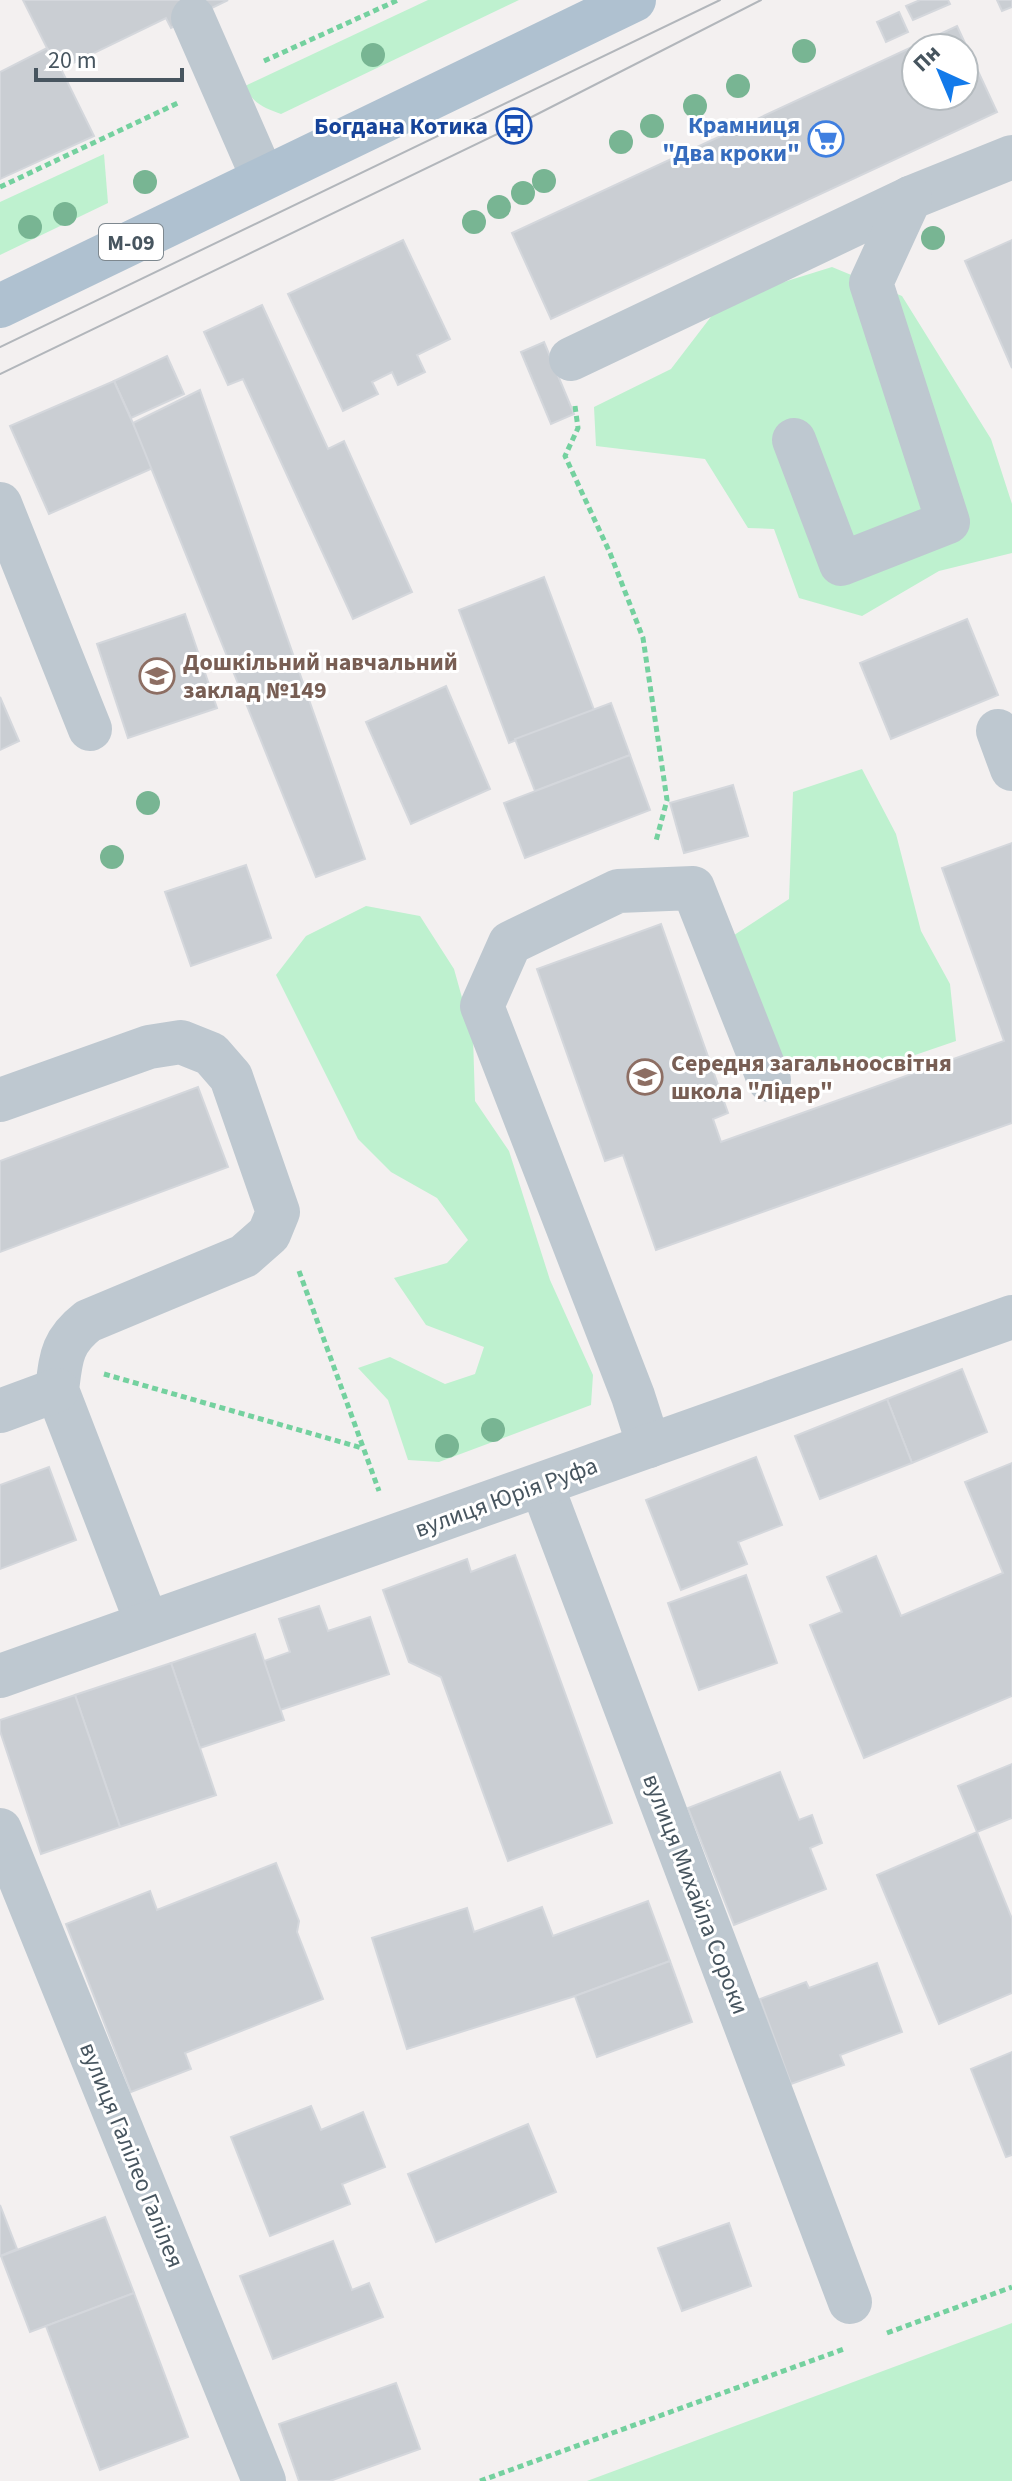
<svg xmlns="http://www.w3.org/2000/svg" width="1012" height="2481" font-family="'Source Sans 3',sans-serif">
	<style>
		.green { fill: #bef1cf }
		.building { fill: #caced3; stroke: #d4d7dc; stroke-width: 2; fill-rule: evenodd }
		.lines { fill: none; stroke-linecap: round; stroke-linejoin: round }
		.path { stroke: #74d19f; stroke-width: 5; stroke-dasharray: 6 4; stroke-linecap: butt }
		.minor { stroke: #bec8d0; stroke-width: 44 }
		.major { stroke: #afc1d0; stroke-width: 44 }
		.tram { stroke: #b2b6bb; stroke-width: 2 }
		.tree { fill: #78b593 }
		.labels { text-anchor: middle; stroke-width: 6; stroke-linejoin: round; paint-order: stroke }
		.shield { fill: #fff; stroke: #7e888f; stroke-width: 2 }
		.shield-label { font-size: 22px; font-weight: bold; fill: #47555f }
		.shop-label { font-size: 24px; font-weight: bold; fill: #366cbe; stroke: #fff; text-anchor: end }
		.transit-label { font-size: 24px; font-weight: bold; fill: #164399; stroke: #fff; text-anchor: end }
		.education-label { font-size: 24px; font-weight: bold; fill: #785e54; stroke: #fff; text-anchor: start }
		.street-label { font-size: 24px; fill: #47555f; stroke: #fff }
	</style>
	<rect width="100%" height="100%" fill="#f3f0f0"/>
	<g class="green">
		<path d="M428,0H519L281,114C264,108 252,103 245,86Z"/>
		<path d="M104,154L108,203L0,255V202Z"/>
		<path d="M832,267L902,296L991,439L1012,504V553L939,571L862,616L799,598L774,529L748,528L705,459L596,446L594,407L671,369L723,301Z"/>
		<path d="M862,769L896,834L921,931L950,984L956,1041L880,1067L778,1069L722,943L789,899L793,792Z"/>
		<path d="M366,906L420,916L454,969L473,1037L475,1101L509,1151L550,1280L593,1375L591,1405L439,1462L408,1460L388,1400L358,1368L390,1357L445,1384L475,1374L484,1347L426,1325L394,1278L447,1263L468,1240L437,1198L391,1172L358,1139L276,975L306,936Z"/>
		<path d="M1012,2323V2481H587Z"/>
	</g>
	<g class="building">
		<path d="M23,0H228L171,28L166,18L61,69L47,48Z"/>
		<path d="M920,0H948L950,4L913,20L906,6Z"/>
		<path d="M997,0H1012V7L1002,11Z"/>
		<path d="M899,12L908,32L886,42L877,22Z"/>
		<path d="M957,26L997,112L551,319L512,233ZM916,48H964V96H916Z"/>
		<path d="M47,48L61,69L94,136L0,179V72Z"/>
		<path d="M403,240L450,339L417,355L425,372L398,385L392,372L372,382L378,394L343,411L288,294Z"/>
		<path d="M1012,240V368L965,261Z"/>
		<path d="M262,305L328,449L344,441L412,592L353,619L243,379L228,385L204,332Z"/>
		<path d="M544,342L574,414L551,424L521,352Z"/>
		<path d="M167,356L184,394L131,418L114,381Z"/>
		<path d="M114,381L153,468L49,514L10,426Z"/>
		<path d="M200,390L365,859L316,877L133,423Z"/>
		<path d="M544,577L594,710L509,743L459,610Z"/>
		<path d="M185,614L217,708L128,738L97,644Z"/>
		<path d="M967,619L998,695L891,739L860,663Z"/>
		<path d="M446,686L490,789L411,824L366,722Z"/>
		<path d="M0,697L19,741L0,750Z"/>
		<path d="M611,703L630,755L535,791L515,739Z"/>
		<path d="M630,755L650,810L525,858L504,803Z"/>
		<path d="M733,785L748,836L684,853L670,803Z"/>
		<path d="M1012,843V1123L656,1250L623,1155L605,1161L537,969L661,924L728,1113L713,1119L721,1142L1004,1041L942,868Z"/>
		<path d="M246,865L271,938L191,966L165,892Z"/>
		<path d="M198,1087L228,1167L0,1252V1161Z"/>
		<path d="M962,1369L987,1432L912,1463L887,1399Z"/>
		<path d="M887,1399L912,1463L820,1499L795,1436Z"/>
		<path d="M756,1457L782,1525L738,1542L747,1564L681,1590L646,1500Z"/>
		<path d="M1012,1463V1696L864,1758L810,1625L842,1612L827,1577L876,1556L901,1616L1003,1573L965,1482Z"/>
		<path d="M49,1467L76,1540L0,1569V1485Z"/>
		<path d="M515,1555L612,1823L508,1861L441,1677L409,1662L383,1590L467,1559L471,1572Z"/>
		<path d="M746,1575L777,1663L699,1690L668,1603Z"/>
		<path d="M319,1606L328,1631L370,1617L389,1674L280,1710L264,1661L290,1652L279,1619Z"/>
		<path d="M255,1634L284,1720L200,1748L171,1663Z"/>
		<path d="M171,1663L216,1795L120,1827L75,1695Z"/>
		<path d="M75,1695L120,1827L41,1854L0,1731V1720Z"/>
		<path d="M1012,1764V1818L977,1832L958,1786Z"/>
		<path d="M780,1772L799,1820L812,1815L822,1843L810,1848L826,1889L734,1925L688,1808Z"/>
		<path d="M977,1832L1012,1919V1993L939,2024L877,1875Z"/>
		<path d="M276,1863L299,1921L297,1932L323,1999L185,2053L191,2069L131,2092L66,1924L150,1891L157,1910Z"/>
		<path d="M648,1901L670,1961L575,1996L407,2049L372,1938L467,1908L474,1932L542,1907L553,1936Z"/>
		<path d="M670,1961L692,2022L597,2057L575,1996Z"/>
		<path d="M877,1963L902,2032L840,2055L844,2065L791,2084L760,1999L806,1982L809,1988Z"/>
		<path d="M1012,2052V2155L1006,2157L971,2069Z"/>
		<path d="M311,2106L321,2130L363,2112L385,2167L342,2184L350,2204L270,2236L231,2137Z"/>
		<path d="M528,2124L556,2192L436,2242L408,2174Z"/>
		<path d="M0,2205L17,2249L0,2256Z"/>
		<path d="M105,2217L134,2293L30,2332L1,2256Z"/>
		<path d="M729,2223L751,2286L682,2311L658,2248Z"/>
		<path d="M333,2241L352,2290L369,2283L383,2317L273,2359L240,2276Z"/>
		<path d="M134,2293L188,2437L100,2470L46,2326Z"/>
		<path d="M396,2383L420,2449L330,2481H299L279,2424Z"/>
	</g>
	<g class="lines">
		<g class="path">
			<path d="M264,61L398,0"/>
			<path d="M0,187L180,102"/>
			<path d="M575,406L578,428L565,456L610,553L643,638L667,800L656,841"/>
			<path d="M299,1271L379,1491"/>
			<path d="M104,1374L362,1448"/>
			<path d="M887,2333L1012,2287"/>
			<path d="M480,2481L844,2349"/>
		</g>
		<g class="minor">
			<path d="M193,18L263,178"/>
			<path d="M571,359L910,198L1012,157"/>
			<path d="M794,440L841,564L948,522L871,283L910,198"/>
			<path d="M0,504L90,729"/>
			<path d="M998,731L1012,769"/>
			<path d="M0,1100L149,1047L181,1042L211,1054L231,1077L278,1212L269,1234L244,1256L88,1321C61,1342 61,1358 57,1390L147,1623"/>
			<path d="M0,1411L57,1390"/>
			<path d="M649,1446L633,1396L482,1006L510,943L618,891L693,888L769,1080"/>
			<path d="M542,1486L850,2302"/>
			<path d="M0,1676L1012,1317"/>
			<path d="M0,1830L264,2481"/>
		</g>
		<path class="major" d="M0,306L634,0"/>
		<g class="tram">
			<path d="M0,347L720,0"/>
			<path d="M0,374L514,126L761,0"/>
		</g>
	</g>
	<g class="tree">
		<circle cx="804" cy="51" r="12"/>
		<circle cx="373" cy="55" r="12"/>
		<circle cx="738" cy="86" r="12"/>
		<circle cx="695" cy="106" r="12"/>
		<circle cx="652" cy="126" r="12"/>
		<circle cx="621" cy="142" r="12"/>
		<circle cx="544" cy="181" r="12"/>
		<circle cx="145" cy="182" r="12"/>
		<circle cx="523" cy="193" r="12"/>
		<circle cx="499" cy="207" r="12"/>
		<circle cx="65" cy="214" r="12"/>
		<circle cx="474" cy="222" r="12"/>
		<circle cx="30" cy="227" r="12"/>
		<circle cx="933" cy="238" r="12"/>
		<circle cx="148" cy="803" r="12"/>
		<circle cx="112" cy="857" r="12"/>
		<circle cx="493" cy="1430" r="12"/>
		<circle cx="447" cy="1446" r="12"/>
	</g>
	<defs>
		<symbol id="bus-ring" viewBox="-11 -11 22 22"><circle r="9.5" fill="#fff" stroke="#1a4fb4" stroke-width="1.5"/><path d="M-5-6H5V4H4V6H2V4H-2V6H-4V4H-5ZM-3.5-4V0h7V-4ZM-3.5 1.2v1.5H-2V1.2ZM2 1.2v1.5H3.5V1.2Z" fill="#1a4fb4"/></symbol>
		<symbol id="supermarket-ring" viewBox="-11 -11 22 22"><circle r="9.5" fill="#fff" stroke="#3f7fe0" stroke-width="1.5"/><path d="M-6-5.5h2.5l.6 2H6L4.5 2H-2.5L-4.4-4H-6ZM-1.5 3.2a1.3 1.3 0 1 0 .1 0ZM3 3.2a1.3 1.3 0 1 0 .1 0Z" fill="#3f7fe0"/></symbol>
		<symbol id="school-ring" viewBox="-11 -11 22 22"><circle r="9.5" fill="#fff" stroke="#8d6e63" stroke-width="1.5"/><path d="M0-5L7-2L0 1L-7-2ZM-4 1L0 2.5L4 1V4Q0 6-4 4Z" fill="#8d6e63"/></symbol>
	</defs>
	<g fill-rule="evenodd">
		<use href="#bus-ring" x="494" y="106" width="40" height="40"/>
		<use href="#supermarket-ring" x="806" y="119" width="40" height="40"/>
		<use href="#school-ring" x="137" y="656" width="40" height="40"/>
		<use href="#school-ring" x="625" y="1057" width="40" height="40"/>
	</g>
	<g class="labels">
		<rect class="shield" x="99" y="224" width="64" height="36" rx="6"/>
		<g class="shield-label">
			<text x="131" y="250">М-09</text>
		</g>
		<g class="shop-label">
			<text x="800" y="133">Крамниця<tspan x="800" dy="28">"Два кроки"</tspan></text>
		</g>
		<g class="transit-label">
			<text x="488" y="134">Богдана Котика</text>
		</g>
		<g class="education-label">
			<text x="183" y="670">Дошкільний навчальний<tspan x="183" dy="28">заклад №149</tspan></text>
			<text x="671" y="1071">Середня загальноосвітня<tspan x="671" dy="28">школа "Лідер"</tspan></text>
		</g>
		<g class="street-label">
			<text transform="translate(506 1497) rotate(-20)" y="8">вулиця Юрія Руфа</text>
			<text transform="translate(696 1894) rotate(69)" y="8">вулиця Михайла Сороки</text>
			<text transform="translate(132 2155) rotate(68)" y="8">вулиця Галілео Галілея</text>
		</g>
	</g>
	<g transform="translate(940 72) rotate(316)"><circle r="38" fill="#ffffff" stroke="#b5bbbf" stroke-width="2"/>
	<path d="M0-6L14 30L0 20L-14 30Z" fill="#137aea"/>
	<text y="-12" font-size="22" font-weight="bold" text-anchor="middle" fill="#47555f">Пн</text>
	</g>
	<path d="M36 68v12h146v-12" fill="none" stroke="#47555f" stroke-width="4"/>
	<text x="48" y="68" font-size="24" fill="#47555f" stroke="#ffffff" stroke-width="6" paint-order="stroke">20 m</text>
</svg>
